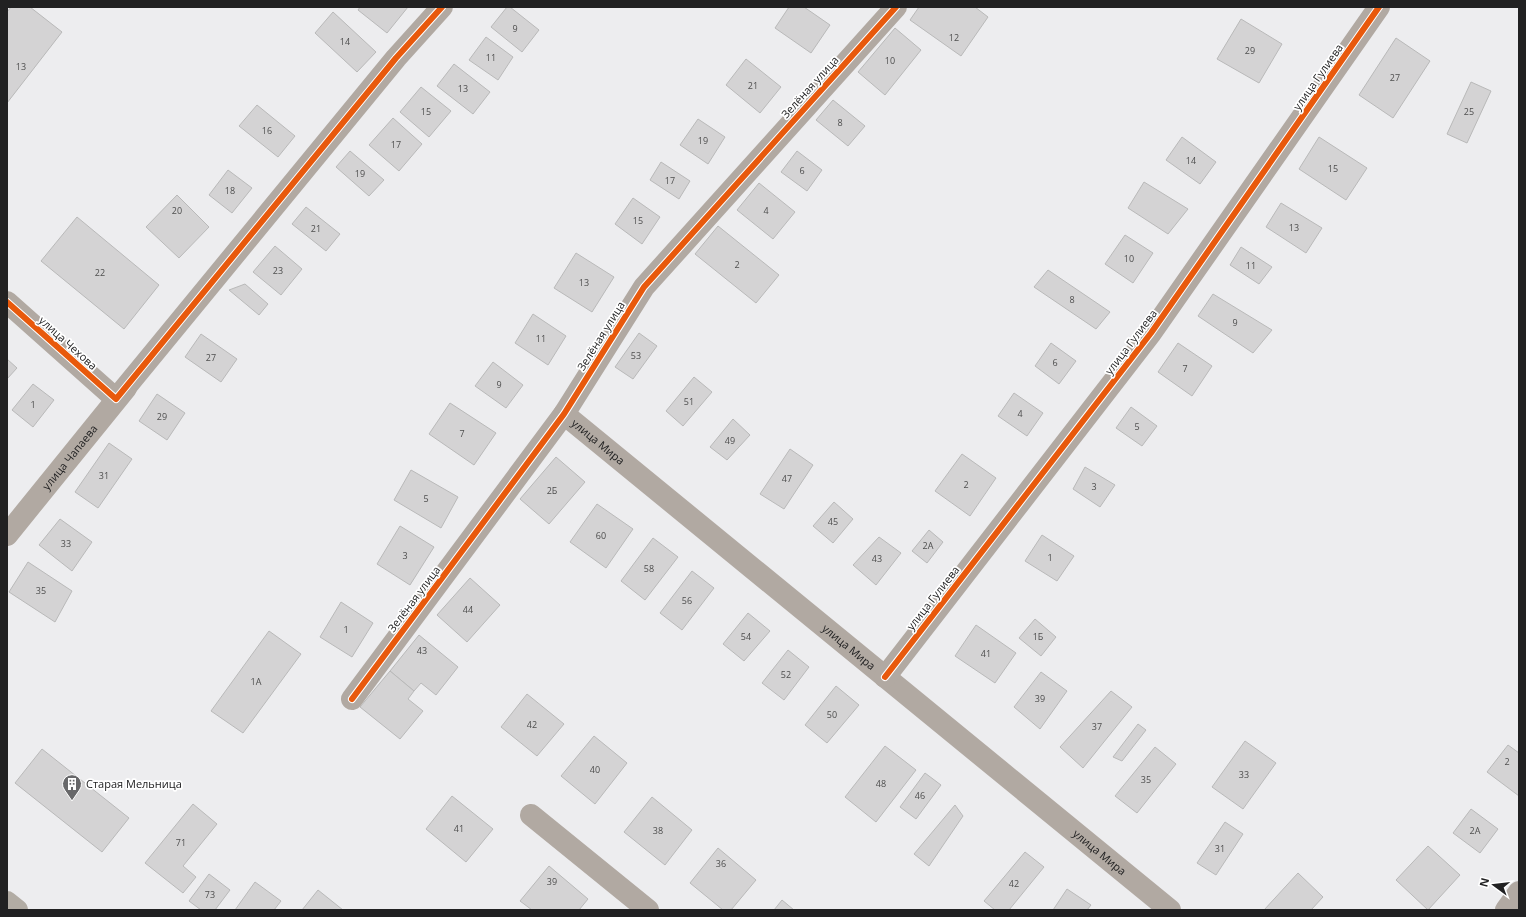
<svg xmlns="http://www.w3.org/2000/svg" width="1526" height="917" font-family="'Open Sans',sans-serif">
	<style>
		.building { fill: #d4d3d4; stroke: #b9b9b9 }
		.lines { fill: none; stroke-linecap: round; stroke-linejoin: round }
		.minor { stroke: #b1a9a2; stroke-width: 22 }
		.major { stroke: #b2aca4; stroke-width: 22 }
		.cycleway-casing { stroke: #fff; stroke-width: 8 }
		.cycleway { stroke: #e8590c; stroke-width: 6 }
		.labels { text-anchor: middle; stroke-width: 3.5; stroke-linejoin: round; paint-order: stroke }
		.number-label { font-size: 9px; fill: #4e4e4e }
		.street-label { font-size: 11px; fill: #212122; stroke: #fff }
		.poi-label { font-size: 11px; fill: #212122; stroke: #fff; text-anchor: start }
	</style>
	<rect width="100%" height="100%" fill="#ededef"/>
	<g class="building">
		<path d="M11,7H30L62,32L7,103V12Z"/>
		<path d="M360,7H408L387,33L358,10Z"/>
		<path d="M507,7H510L539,30L522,52L491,27Z"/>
		<path d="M789,7H804L830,25L811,53L775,28Z"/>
		<path d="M919,7H975L988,17L961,56L910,20Z"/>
		<path d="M333,12L376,52L357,72L315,33Z"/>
		<path d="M1241,19L1282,44L1259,83L1217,59Z"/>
		<path d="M895,28L921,50L885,95L858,72Z"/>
		<path d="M486,37L513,57L498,80L469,60Z"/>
		<path d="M1396,38L1430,61L1393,118L1359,95Z"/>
		<path d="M746,59L781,87L760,113L726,85Z"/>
		<path d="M454,64L490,92L473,114L437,86Z"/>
		<path d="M1471,82L1491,91L1467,143L1447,134Z"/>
		<path d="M421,87L451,111L429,137L400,112Z"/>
		<path d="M833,100L865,126L848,146L816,120Z"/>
		<path d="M257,105L295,136L278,157L239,126Z"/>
		<path d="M393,118L422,144L399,171L369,145Z"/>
		<path d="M698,119L725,137L708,164L680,145Z"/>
		<path d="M1182,137L1216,162L1200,184L1166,160Z"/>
		<path d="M1319,137L1367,168L1346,200L1299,169Z"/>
		<path d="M350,151L384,180L369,196L336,167Z"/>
		<path d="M797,151L822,170L807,191L781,172Z"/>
		<path d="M661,162L690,181L679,199L650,180Z"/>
		<path d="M228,170L252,188L232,213L209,195Z"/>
		<path d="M1144,182L1188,209L1168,234L1128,208Z"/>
		<path d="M759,183L795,212L773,239L737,210Z"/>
		<path d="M177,195L209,227L179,258L146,227Z"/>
		<path d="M633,198L660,217L642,244L615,224Z"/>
		<path d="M1281,203L1322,228L1306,253L1266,227Z"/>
		<path d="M306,207L340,234L326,251L292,224Z"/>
		<path d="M77,217L159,285L124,329L41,261Z"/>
		<path d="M718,226L779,275L756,303L695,254Z"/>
		<path d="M1125,235L1153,253L1133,283L1105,264Z"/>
		<path d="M275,246L302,269L281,295L253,272Z"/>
		<path d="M1241,247L1272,267L1259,284L1230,265Z"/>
		<path d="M576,253L614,277L592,312L554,288Z"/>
		<path d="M1048,270L1110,312L1096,329L1034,287Z"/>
		<path d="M245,284L268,304L259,315L229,290Z"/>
		<path d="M1213,294L1272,330L1253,353L1198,316Z"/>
		<path d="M533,314L566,336L548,365L515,343Z"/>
		<path d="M639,333L657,346L633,379L615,367Z"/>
		<path d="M201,334L237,359L221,382L185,357Z"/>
		<path d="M1051,343L1076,361L1059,384L1035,366Z"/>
		<path d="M1178,343L1212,366L1192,396L1158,372Z"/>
		<path d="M7,359L17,368L7,379Z"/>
		<path d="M493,362L523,385L506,408L475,386Z"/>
		<path d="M694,377L712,392L683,426L666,411Z"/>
		<path d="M33,384L54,400L33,427L12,410Z"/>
		<path d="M1014,393L1043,413L1027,436L998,416Z"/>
		<path d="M157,394L185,413L167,440L139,421Z"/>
		<path d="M450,403L496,433L474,465L429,434Z"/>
		<path d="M1131,407L1157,426L1142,446L1116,428Z"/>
		<path d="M733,419L750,435L727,460L710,447Z"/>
		<path d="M109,443L132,459L98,508L75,492Z"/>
		<path d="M790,449L813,465L784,509L760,494Z"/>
		<path d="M962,454L996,478L970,516L935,491Z"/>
		<path d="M556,457L585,482L549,524L520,499Z"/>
		<path d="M1085,467L1115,485L1100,507L1073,489Z"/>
		<path d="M411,470L458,497L441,528L394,500Z"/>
		<path d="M834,502L853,519L833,543L813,526Z"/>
		<path d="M597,504L633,529L606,568L570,542Z"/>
		<path d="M60,519L92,542L72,571L39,545Z"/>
		<path d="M400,526L434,547L410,585L377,564Z"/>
		<path d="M929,530L943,542L927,563L912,551Z"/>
		<path d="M1042,535L1074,556L1057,581L1025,561Z"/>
		<path d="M879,537L901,553L876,585L853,565Z"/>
		<path d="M653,538L678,557L645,600L621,581Z"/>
		<path d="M28,562L72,591L55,622L9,592Z"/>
		<path d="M692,571L714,588L682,630L660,613Z"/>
		<path d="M470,578L500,605L467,642L437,615Z"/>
		<path d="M341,602L373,623L352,657L320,637Z"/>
		<path d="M748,613L770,631L744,661L723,644Z"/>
		<path d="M1035,619L1056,637L1041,656L1019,638Z"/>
		<path d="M976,625L1016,653L995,683L955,656Z"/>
		<path d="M269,631L301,654L243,733L211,711Z"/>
		<path d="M419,635L458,667L436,695L421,683L414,691L390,671Z"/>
		<path d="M788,650L809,667L784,700L762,683Z"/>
		<path d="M390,671L414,691L408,699L423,711L400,739L360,707Z"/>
		<path d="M1041,672L1067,691L1040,729L1014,707Z"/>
		<path d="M836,686L859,705L827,743L805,725Z"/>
		<path d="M1111,691L1132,707L1083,768L1060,747Z"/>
		<path d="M527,694L564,724L537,756L501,727Z"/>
		<path d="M1138,724L1146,730L1122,761L1113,757Z"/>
		<path d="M594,736L627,763L595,804L561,776Z"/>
		<path d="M1245,741L1276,763L1243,809L1212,787Z"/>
		<path d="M1508,745L1519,753V796L1487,772Z"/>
		<path d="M885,746L916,770L876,822L845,797Z"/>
		<path d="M1155,747L1176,764L1137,813L1115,796Z"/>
		<path d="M42,749L129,818L102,852L15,783Z"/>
		<path d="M925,773L941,785L916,819L900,807Z"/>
		<path d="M452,796L493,829L466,862L426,829Z"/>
		<path d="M652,797L692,830L665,865L624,832Z"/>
		<path d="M193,804L217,824L183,866L196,877L183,893L145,863Z"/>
		<path d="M955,805L963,816L929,866L914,854Z"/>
		<path d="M1471,809L1498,829L1480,853L1453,833Z"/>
		<path d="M1225,822L1243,834L1216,875L1197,863Z"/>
		<path d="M1428,846L1460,875L1428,910L1396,880Z"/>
		<path d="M718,848L756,880L731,910H723L690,883Z"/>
		<path d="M1025,852L1044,867L1009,910H995L984,901Z"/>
		<path d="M549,866L588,899L579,910H532L520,901Z"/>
		<path d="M1298,873L1323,897L1311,910H1264Z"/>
		<path d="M209,874L230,890L215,910H201L189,901Z"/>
		<path d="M255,882L281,901L274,910H235Z"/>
		<path d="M1067,889L1091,905L1087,910H1053Z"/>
		<path d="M318,890L343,910H302Z"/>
		<path d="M782,900L794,910H774Z"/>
	</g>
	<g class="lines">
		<g class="minor">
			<path d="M7,302L116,399L396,58L442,7"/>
			<path id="s1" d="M564,414L1170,910"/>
			<path id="s2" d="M7,535L126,388"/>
			<path d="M885,677L1151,333L1379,7"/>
			<path d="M352,699L564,414L644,287L896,7"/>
			<path d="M531,815L648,910"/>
			<path d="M1506,910L1519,892"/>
		</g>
		<path class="major" d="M7,902L17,910"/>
		<defs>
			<g id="cycleway">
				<path d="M7,302L116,399L396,58L442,7"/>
				<path d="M885,677L1151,333L1379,7"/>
				<path d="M352,699L564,414L644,287L896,7"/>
			</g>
		</defs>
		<use href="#cycleway" class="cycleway-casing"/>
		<use href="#cycleway" class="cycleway"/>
	</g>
	<defs>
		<symbol id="building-pin" viewBox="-11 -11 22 30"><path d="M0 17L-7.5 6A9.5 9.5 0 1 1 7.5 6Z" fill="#68686a" stroke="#fff"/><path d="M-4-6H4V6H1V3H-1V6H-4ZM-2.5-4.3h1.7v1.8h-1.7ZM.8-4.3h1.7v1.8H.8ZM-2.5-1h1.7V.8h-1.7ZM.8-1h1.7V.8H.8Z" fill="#fff"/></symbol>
	</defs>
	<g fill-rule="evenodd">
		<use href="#building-pin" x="61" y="773" width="22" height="30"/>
	</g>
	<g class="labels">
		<g class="number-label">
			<text x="515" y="32">9</text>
			<text x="954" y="41">12</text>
			<text x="345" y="45">14</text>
			<text x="1250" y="54">29</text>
			<text x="491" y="61">11</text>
			<text x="890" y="64">10</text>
			<text x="21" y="70">13</text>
			<text x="1395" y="81">27</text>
			<text x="753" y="89">21</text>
			<text x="463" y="92">13</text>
			<text x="426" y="115">15</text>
			<text x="1469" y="115">25</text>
			<text x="840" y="126">8</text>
			<text x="267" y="134">16</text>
			<text x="703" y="144">19</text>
			<text x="396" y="148">17</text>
			<text x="1191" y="164">14</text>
			<text x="1333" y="172">15</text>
			<text x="802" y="174">6</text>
			<text x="360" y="177">19</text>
			<text x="670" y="184">17</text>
			<text x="230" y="194">18</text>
			<text x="177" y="214">20</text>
			<text x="766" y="214">4</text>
			<text x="638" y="224">15</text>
			<text x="1294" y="231">13</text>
			<text x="316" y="232">21</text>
			<text x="1129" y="262">10</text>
			<text x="737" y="268">2</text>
			<text x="1251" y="269">11</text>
			<text x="278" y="274">23</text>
			<text x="100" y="276">22</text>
			<text x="584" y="286">13</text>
			<text x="1072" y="303">8</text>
			<text x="1235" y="326">9</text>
			<text x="541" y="342">11</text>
			<text x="636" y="359">53</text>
			<text x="211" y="361">27</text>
			<text x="1055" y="366">6</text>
			<text x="1185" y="372">7</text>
			<text x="499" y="388">9</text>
			<text x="689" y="405">51</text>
			<text x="33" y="408">1</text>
			<text x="1020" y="417">4</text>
			<text x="162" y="420">29</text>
			<text x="1137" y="430">5</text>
			<text x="462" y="437">7</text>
			<text x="730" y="444">49</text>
			<text x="104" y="479">31</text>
			<text x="787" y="482">47</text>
			<text x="966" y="488">2</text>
			<text x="1094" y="490">3</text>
			<text x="552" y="494">2Б</text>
			<text x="426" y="502">5</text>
			<text x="833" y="525">45</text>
			<text x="601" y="539">60</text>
			<text x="66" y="547">33</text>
			<text x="928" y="549">2А</text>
			<text x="405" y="559">3</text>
			<text x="1050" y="561">1</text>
			<text x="877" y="562">43</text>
			<text x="649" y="572">58</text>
			<text x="41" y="594">35</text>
			<text x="687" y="604">56</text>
			<text x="468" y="613">44</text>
			<text x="346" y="633">1</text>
			<text x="746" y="640">54</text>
			<text x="1038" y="640">1Б</text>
			<text x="422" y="654">43</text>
			<text x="986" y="657">41</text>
			<text x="786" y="678">52</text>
			<text x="256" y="685">1А</text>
			<text x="1040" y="702">39</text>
			<text x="832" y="718">50</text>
			<text x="532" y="728">42</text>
			<text x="1097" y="730">37</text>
			<text x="1507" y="765">2</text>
			<text x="595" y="773">40</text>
			<text x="1244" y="778">33</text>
			<text x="1146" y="783">35</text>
			<text x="881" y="787">48</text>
			<text x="920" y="799">46</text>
			<text x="459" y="832">41</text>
			<text x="658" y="834">38</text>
			<text x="1475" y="834">2А</text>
			<text x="181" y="846">71</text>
			<text x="1220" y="852">31</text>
			<text x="721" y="867">36</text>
			<text x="552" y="885">39</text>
			<text x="1014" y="887">42</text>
			<text x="210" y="898">73</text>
		</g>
		<g class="street-label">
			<text transform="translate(1318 77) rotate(-55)" y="4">улица Гулиева</text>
			<text transform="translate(810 87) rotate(-48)" y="4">Зелёная улица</text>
			<text transform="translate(601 336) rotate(-58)" y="4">Зелёная улица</text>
			<text transform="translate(1131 342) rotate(-53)" y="4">улица Гулиева</text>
			<text transform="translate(68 343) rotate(42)" y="4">улица Чехова</text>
			<text dy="4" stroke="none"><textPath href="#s1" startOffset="44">улица Мира</textPath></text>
			<text dy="4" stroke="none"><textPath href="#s2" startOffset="100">улица Чапаева</textPath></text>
			<text transform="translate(933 598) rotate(-52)" y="4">улица Гулиева</text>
			<text transform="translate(414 599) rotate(-53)" y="4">Зелёная улица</text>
			<text dy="4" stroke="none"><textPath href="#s1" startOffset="368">улица Мира</textPath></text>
			<text dy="4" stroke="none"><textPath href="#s1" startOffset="692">улица Мира</textPath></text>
		</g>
		<g class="poi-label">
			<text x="86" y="788">Старая Мельница</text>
		</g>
	</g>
	<rect width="1526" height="917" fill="none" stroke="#212122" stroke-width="16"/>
	<g transform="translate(1494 885) rotate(285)" stroke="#ffffff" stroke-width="3" paint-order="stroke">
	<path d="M0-3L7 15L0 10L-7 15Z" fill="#212122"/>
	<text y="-6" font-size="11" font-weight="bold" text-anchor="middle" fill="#212122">N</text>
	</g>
</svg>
